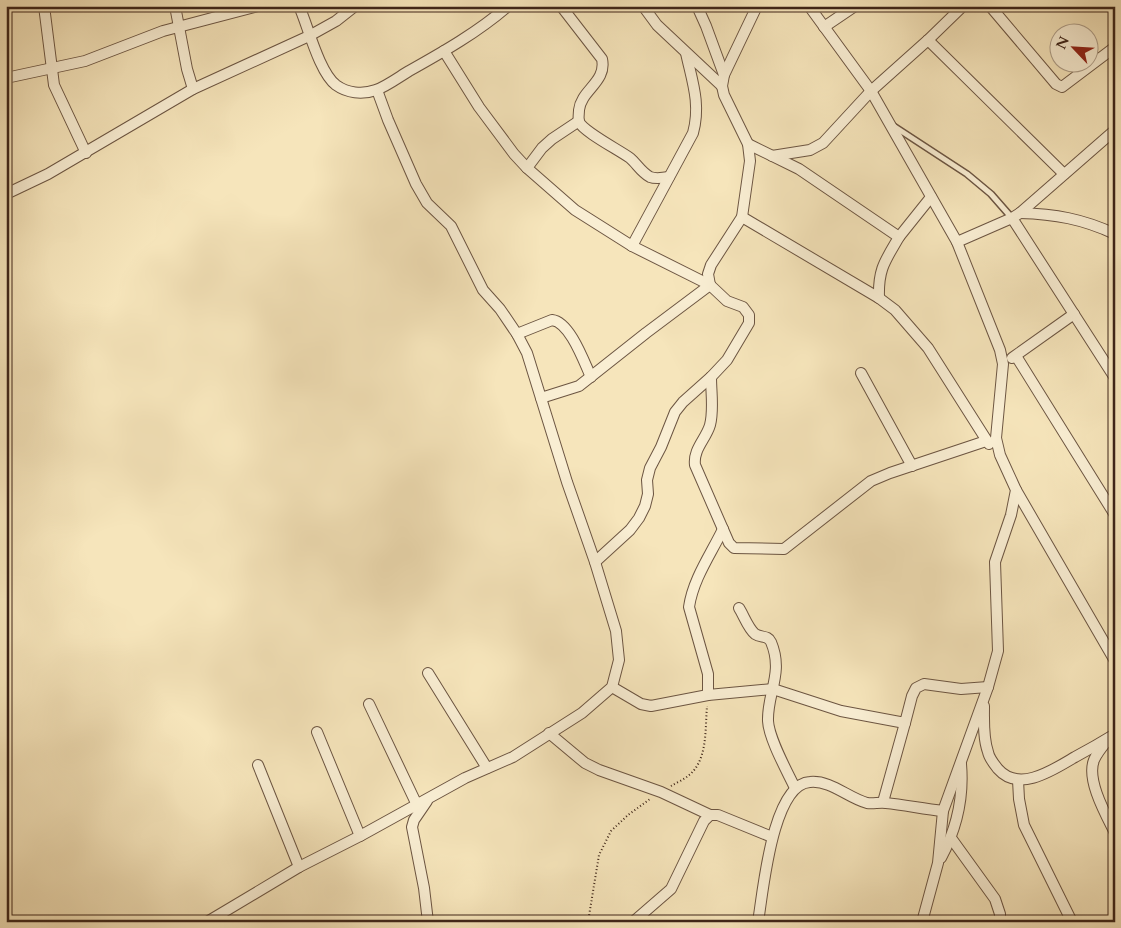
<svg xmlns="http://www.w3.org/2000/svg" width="1121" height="928" font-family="Cardo,serif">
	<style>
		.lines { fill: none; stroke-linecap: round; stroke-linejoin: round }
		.lane-casing { stroke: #6c5542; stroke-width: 8 }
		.street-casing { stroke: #6c5542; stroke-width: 12 }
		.path { stroke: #3e2519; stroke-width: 2; stroke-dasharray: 1 2.5; stroke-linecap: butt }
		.lane { stroke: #f9eed3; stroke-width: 5 }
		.street { stroke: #f9eed3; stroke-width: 10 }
	</style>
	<rect width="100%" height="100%" fill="#f6e5bb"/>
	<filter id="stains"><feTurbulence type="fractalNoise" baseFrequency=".004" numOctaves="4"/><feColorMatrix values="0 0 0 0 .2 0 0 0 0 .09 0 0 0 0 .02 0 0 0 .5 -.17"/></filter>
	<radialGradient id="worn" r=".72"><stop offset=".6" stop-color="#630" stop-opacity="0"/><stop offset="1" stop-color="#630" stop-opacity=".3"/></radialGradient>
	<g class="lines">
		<defs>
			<path id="lane" d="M892,125L967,174L991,194L1012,218"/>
			<g id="street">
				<path d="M44,6L54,85L86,153"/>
				<path d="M175,6L187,69L193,89"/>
				<path d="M299,6C308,26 319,72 336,85C347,93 362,95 376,90C387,86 399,77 409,71C443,52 478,32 508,6"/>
				<path d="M561,6L602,59C607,82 581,90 579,110C579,113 578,119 579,122C584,132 619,150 630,158C637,164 641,172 650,177C655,179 663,178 669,177"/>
				<path d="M643,6L657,25L722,86"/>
				<path d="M697,6L706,26L724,75"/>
				<path d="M809,6L871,91L957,242L1000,350L1003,364L996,438L1000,455L1016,490L1011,515L995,562L998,651L988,687L943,811L938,863L922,922"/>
				<path d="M990,6L1056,84L1062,87L1115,47"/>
				<path d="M824,27L855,6"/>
				<path d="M928,40L1064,174"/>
				<path d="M444,51L479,107L514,154L527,168L575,210L632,246L710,285L727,301L743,307L749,315V323L727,360L711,377L683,402L675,412L661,447L650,468L647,480L648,494L645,506L639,518L630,530L595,562"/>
				<path d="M6,78L85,61L163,31L258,6"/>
				<path d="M748,144L799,169L899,237L931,197"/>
				<path d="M772,156L810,150L823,143L871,91L928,40L963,6"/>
				<path d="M527,168L542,148L552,139L579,121"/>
				<path d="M6,194L48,174L193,89L309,36L336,21L355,6"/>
				<path d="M1020,213C1055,214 1083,219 1115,234"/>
				<path d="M742,217L879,298L895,310L928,348L989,444"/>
				<path d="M1012,218L1115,378"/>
				<path d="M957,242L1012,218L1020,213L1115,130"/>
				<path d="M632,246L693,133C701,104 692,81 686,53"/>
				<path d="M710,285L708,274L711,265L742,217L750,161L748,144L724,95L722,86L724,75L757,6"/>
				<path d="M879,298C878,269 885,261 899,237"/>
				<path d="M517,334L552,320C570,322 584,362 591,377"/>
				<path d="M1016,356L1115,515"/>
				<path d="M1012,358L1074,314"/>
				<path d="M861,373L912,466"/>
				<path d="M711,377C711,393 714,410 710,425C706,439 693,449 695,465L729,543L734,548L784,549L871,481L890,473L986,441"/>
				<path d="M541,398L579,386L646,333L710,285"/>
				<path d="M1016,490L1115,661"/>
				<path d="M739,608C744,616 748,628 755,634C761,638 768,635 771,642C784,673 767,693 768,721C769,739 787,771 795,788"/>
				<path d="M428,673L487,768"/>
				<path d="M612,687L641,704L651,706L708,695L773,689L841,711L905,723L912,696L916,688L924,684L961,689L988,687"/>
				<path d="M708,695V674L689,607C693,579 711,554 723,529"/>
				<path d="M369,704L417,805"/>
				<path d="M984,706C984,721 983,738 988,752C989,758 994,764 998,769C1019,793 1053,770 1075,757C1088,750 1102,742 1115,734"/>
				<path d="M317,732L360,836"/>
				<path d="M549,733L585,763L599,770L661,792L710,815H718L772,837"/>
				<path d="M1107,741C1102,747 1097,753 1094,760C1086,780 1106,815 1115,833"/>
				<path d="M258,765L299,867"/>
				<path d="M1018,780L1019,799L1024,825L1072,922"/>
				<path d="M427,801L414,820L412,827L424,888L428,922"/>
				<path d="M883,802L905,723"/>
				<path d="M951,838L995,899L1000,914V922"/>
				<path d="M941,858C957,828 964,798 961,764"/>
				<path d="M207,922L299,867L360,836L465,778L513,757L582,713L612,687L619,660L616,631L595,562L567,482L527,353L517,334L500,309L483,290L451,226L427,203L416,184L388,120L377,90"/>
				<path d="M633,922L671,889L704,821L710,815"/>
				<path d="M758,922C763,893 772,784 810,782C831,780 848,798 867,803C873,804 880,802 886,803C905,805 924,809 943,811"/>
			</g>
		</defs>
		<use href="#lane" class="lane-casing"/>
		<use href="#street" class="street-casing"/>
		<g class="path">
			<path d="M671,786C676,783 683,780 688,776C708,761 705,729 707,706"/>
			<path d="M588,922L599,855L611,831L628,815L650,799"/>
		</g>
		<use href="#lane" class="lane"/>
		<use href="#street" class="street"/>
	</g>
	<rect width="1121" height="928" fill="none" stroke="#f6e5bb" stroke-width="25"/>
	<rect x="8" y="8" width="1106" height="913" fill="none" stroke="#3e2519" stroke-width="2.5"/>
	<rect x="12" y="12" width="1096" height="903" fill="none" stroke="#3e2519"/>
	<g transform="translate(1074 48) rotate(295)"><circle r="24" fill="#f9eed3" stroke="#ae9e89"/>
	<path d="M0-4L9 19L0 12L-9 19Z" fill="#8f2418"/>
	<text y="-8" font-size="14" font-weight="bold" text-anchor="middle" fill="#3e2519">N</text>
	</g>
	<rect width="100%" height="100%" filter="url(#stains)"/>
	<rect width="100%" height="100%" fill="url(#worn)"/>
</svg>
